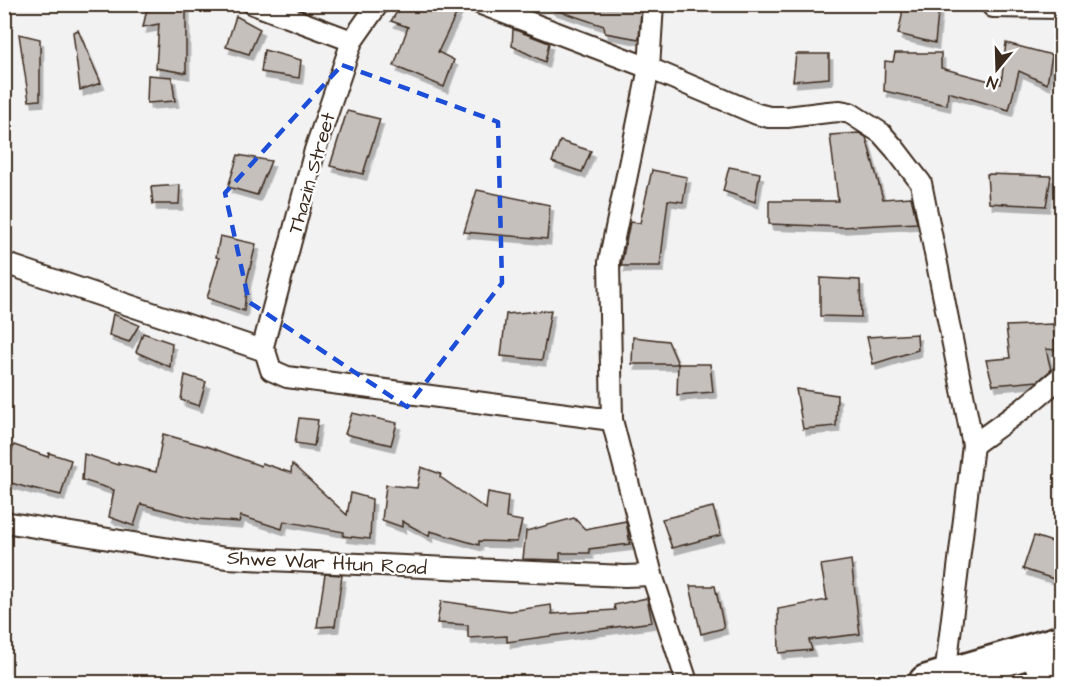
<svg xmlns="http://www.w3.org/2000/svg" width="1066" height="687" font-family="'Architects Daughter',sans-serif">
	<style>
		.building { fill: #c6c0bd; stroke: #3b2a1e; stroke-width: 1.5; filter: url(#shadow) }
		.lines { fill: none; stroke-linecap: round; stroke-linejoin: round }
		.street-casing { stroke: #3b2a1e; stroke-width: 24 }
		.highway-casing { stroke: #3b2a1e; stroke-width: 38 }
		.street { stroke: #fff; stroke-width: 20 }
		.highway { stroke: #fff; stroke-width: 33 }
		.marked { fill: none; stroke: #1d4ed8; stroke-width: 4.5; stroke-dasharray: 12 8; stroke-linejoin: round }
		.labels { text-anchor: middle; stroke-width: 4.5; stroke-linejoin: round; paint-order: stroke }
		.street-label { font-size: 20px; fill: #3b2a1e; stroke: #fff }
	</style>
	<defs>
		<filter id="shadow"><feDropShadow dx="3.5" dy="6" stdDeviation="0" flood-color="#0004"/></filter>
	</defs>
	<rect width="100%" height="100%" fill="#f3f2f2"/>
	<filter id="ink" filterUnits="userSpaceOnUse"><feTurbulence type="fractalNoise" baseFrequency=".0167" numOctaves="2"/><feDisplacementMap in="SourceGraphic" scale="12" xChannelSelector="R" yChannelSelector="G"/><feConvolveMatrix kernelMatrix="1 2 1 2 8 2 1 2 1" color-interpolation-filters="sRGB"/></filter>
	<g filter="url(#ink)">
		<g class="building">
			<path d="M148,4H186V73L156,68L159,24L143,27Z"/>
			<path d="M402,4H461L438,52L454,60L444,87L394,66L408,27L391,21Z"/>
			<path d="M551,4H635V9L641,10L639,39L605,33L604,26L550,8Z"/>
			<path d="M902,4H939L935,43L898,34L902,16Z"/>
			<path d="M236,16L260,29L249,54L226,47Z"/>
			<path d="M513,29L549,43L545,62L512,46Z"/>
			<path d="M78,30L101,83L80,90L73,32Z"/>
			<path d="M19,34L40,39V100L29,101Z"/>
			<path d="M1006,43L1052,55L1047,84L1019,71L1009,110L948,92L947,105L884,91L885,61L893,62L895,53H941V68L1001,84Z"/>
			<path d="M264,50L301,60L299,78L261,72Z"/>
			<path d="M796,54H829V78L793,81Z"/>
			<path d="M148,75L172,77L175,101L147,103Z"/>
			<path d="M347,111L380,119L363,174L330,166Z"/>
			<path d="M859,133L866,137L883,199L911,197L917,223L842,227L769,224V201H838L830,135Z"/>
			<path d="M560,141L591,151L582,172L552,162Z"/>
			<path d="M238,155L271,161L257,195L228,187Z"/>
			<path d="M729,167L760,173L755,202L723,191Z"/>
			<path d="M652,170L687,177L683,202L668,200L660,266H621L630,222L640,223Z"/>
			<path d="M987,174L1051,176L1046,206L989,203Z"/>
			<path d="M180,185L179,204H153L151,187Z"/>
			<path d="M477,190L550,205L547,239L464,232Z"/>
			<path d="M220,236L256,244L247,280L244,311L207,298L219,258L216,257Z"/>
			<path d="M820,278L860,280L861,317L820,316Z"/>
			<path d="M551,310L542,360L501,356L506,314Z"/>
			<path d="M113,314L139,325L129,342L109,335Z"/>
			<path d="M1053,324L1056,350L1046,349L1051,370L1038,381L993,385L986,360L1010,358L1006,326Z"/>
			<path d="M143,333L172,343L170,367L136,352Z"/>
			<path d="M917,334L918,350L873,364L867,337Z"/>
			<path d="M633,337L668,341L678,364H632Z"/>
			<path d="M678,364H710L713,392L677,395Z"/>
			<path d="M185,375L206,382L199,406L181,400Z"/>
			<path d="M796,389L837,395L836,426L803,429Z"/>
			<path d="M352,413L397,423L391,445L345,434Z"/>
			<path d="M299,418L318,420L314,446L295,443Z"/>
			<path d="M163,434L209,447L261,466L262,463L291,473L292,464L347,515L351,493L372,499L370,539L343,536L344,532L284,521L282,529L241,516L239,522L197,519L141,504L134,526L109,517L114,490L82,480L84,454L118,465V463L156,472Z"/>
			<path d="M14,445L48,457L49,453L71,460L61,495L32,488V489L4,481V472Z"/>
			<path d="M421,467L441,474L440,477L486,509L488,492L508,496L506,518L522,521L517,542L479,541V545L430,531L429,536L402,521V527L382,520L386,485L417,488Z"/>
			<path d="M713,507L721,535L672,548L662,519Z"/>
			<path d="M574,518L585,529L626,521L630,544L589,549L590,553H560V560L523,559L526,531Z"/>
			<path d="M1034,536L1062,545V565L1057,580L1023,569Z"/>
			<path d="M851,560L860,634L809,640L812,650L779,653L778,609L827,600L821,565Z"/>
			<path d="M325,574L342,575L335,626L317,627Z"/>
			<path d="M690,586H715L724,628L701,634Z"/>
			<path d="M647,598L652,622L507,642V636L468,638V625L437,623L441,601L510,611L551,605L552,614L615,610L614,605Z"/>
		</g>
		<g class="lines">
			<defs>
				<g id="street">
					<path d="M253,4L352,41"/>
					<path d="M481,4L649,68L757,114L769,117H787L828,112L840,111L850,113L881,133L895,149L921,183L973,445L945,676"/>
					<path d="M653,4L649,68L609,262L612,420L652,575L687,682"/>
					<path d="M993,7L1062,8"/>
					<path d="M4,263L262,350L266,354L271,370L287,377L612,420"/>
					<path d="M262,350L315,150L352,41L378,4"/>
					<path d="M973,445L1024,408L1062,376"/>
					<path d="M4,522L226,558L625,576L652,575"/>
				</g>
				<g id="highway">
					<path d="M1038,649L1047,682"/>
					<path d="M926,682L1062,642"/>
				</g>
			</defs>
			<use href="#street" class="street-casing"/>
			<use href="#highway" class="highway-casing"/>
			<use href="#street" class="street"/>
			<use href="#highway" class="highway"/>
		</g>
	</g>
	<path class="marked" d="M342,65L498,122L502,283L407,407L249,302L225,193Z"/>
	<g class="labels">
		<g class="street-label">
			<text transform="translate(311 173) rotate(-74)" y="7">Thazin Street</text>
			<text transform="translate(327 562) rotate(3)" y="7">Shwe War Htun Road</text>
		</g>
	</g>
	<rect width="1066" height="687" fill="none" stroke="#fff" stroke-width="24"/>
	<rect x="12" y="12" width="1042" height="663" fill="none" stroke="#3b2a1e" stroke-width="2" filter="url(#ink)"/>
	<g transform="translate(997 69) rotate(199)" stroke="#ffffff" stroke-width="4.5" paint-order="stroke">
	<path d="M0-4.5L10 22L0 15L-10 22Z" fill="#3b2a1e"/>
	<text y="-9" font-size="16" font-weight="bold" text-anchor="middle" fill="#3b2a1e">N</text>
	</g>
</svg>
